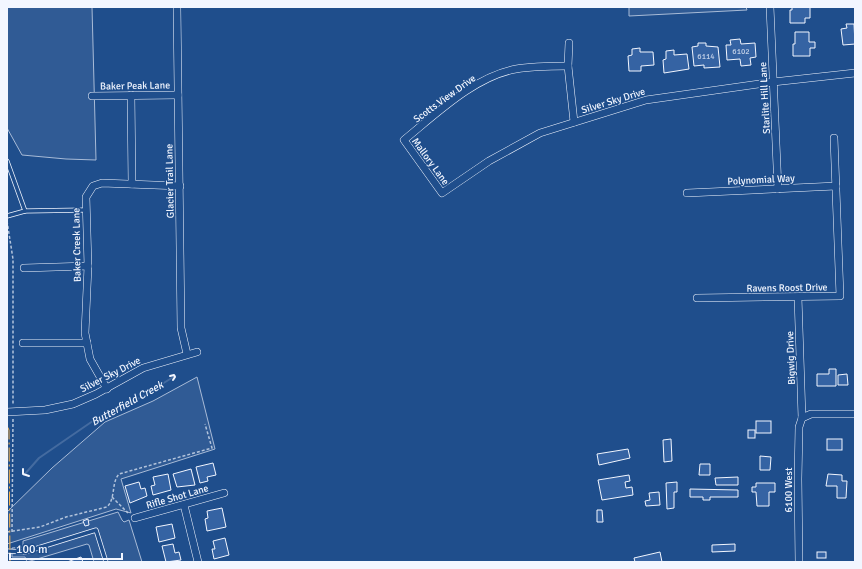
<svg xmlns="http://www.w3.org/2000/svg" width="862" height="569" font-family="Signika,sans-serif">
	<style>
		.built { fill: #305b95; stroke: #a8bbd7 }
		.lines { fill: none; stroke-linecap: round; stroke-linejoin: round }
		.stream { stroke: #446ba0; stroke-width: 2 }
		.building { fill: #3563a3; stroke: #f2f6ff }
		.lane-casing { stroke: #f2f6ff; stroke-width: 5 }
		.street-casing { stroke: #f2f6ff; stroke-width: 8 }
		.path { stroke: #b3c4dc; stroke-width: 1.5; stroke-dasharray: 3 2; stroke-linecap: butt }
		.lane { stroke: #1f4e8c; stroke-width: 3.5 }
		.street { stroke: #1f4e8c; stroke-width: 7 }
		.wall { stroke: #f2f6ff; stroke-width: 2 }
		.power { stroke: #ffb74d; stroke-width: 1; stroke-dasharray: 14 3 2 3; stroke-linecap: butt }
		.labels { text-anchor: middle; stroke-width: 3; stroke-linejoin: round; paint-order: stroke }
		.number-label { font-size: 8px; fill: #c3d1e8 }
		.street-label { font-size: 10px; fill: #f2f6ff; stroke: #1f4e8c }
		.water-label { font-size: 11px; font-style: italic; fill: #f2f6ff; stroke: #1f4e8c }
	</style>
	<rect width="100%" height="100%" fill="#1f4e8c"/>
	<g class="built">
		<path d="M7,7H92L96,160L66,159L22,155L7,128Z"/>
		<path d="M629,7H746L747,10L629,16Z"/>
		<path d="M197,377L215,449L121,479L131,513L116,509L7,544V512L52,468L105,422L153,401Z"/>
		<path d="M118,512L122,520L124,522L129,520L142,562H94L89,545L87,544L27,562L25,557H12V548L23,547V541Z"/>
	</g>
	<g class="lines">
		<path class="stream" d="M24,475L39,458L103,414L128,405L175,376"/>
	</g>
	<g class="building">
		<path d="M792,7H810V18H805V23H790V10H792Z"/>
		<path d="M846,24H854L855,44L843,45L841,29L847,28Z"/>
		<path d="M795,32H809V42H815V48H810V56H793V44H795Z"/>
		<path d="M740,39L741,44L755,43L756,57L750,58L751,65L741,66L740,59L727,60L726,45H731L730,40Z"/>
		<path d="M698,43H706V46L718,47L720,67L704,68V65L694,66L692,47L698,46Z"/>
		<path d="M640,48V52H653L654,65L641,66V71H629L628,56L632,55V49Z"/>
		<path d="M674,50V55L687,54L689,69L664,73L663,60L666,59V51Z"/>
		<path d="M829,369H836V386H817V374H829Z"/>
		<path d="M847,374L848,385H838V375Z"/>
		<rect x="756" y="421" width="15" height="12"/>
		<rect x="748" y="430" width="7" height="8"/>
		<path d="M671,439L672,461L664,462L663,440Z"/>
		<rect x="827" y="439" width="15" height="11"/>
		<path d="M628,449L630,458L599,465L597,454Z"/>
		<path d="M760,456L771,457L770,470H760Z"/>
		<path d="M213,463L216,475L207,477L208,481L200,483L196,467Z"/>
		<path d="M700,464H710V475H699Z"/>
		<path d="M191,469L195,485L177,487L173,474Z"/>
		<path d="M168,474L171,490L153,495L151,486L155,485L153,477Z"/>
		<path d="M828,474L842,475V481H847L846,498H837V486H826Z"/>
		<path d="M629,475L630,481L625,482L626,488L632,487L633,495L602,500L598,480Z"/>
		<path d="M738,477V485H716L715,478Z"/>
		<path d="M139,482L141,489L145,488L147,496L130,503L125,486Z"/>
		<path d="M677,482V492H674V508L667,509L666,483Z"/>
		<path d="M756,483H775V492H769V506H757L756,492H752V487H756Z"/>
		<path d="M690,489L738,490V497H710V500H703V497H690Z"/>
		<path d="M659,492L660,505L646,506L645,501L650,500L649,493Z"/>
		<path d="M222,508L226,527L207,531L205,519L208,518L207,511Z"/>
		<path d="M597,510H602L603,522H597Z"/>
		<path d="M88,519L89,525L85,526L83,521Z"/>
		<path d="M172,524L175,538L159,542L156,527Z"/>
		<path d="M225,538L229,555L214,559L212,549H215L213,541Z"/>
		<path d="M173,544L175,553L179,552L181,560L166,562L162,546Z"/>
		<path d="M735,544V551L712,552V545Z"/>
		<path d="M660,552L662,562H635L634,558Z"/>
		<rect x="817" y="552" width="9" height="6"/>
		<path d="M81,557L83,562H64H67Z"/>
	</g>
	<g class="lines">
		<defs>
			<g id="lane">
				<path d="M7,161L25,211L7,216"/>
				<path d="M25,211L85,210"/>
				<path d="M7,551L25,552L96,530L106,562"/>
			</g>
			<g id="street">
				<path d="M177,7L181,328L187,354"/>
				<path d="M770,7L778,189"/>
				<path d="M569,43L568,66L574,122"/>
				<path d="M568,66C551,66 533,66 516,69C475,76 436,114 404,140L442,193L489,161L540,133L646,100L773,82L855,73"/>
				<path d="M131,95L132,184"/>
				<path d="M92,96L178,95"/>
				<path d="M687,193L836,186"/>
				<path d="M24,268L88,266"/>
				<path d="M798,297L802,418L799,427L798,479L799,562"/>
				<path d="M697,298L840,296L834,138"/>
				<path d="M23,343H87"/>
				<path d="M107,389L90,359L85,333L88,266L86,197L93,186L102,183L180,186"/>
				<path d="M7,412L45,410L73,404L96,394L143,368L197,352"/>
				<path d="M802,418L811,414H855"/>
				<path d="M184,505L198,562"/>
				<path d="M135,518L224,493"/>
			</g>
		</defs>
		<use href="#lane" class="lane-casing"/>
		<use href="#street" class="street-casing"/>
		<g class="path">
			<path d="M7,221L13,259V404"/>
			<path d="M112,497L128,513"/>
			<path d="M7,532L40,527L66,517L107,507C116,498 111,483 119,474L212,448L205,424"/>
			<path d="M12,532L13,418"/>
		</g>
		<use href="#lane" class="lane"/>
		<use href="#street" class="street"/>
		<g class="wall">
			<path d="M170,376L174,375L175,377L173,380"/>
			<path d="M23,469V474L29,476"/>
		</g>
		<path class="power" d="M7,426L9,430L10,562"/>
	</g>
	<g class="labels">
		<g class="number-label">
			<text x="741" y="54">6102</text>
			<text x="706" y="59">6114</text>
		</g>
		<g class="street-label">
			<text transform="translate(135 85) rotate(-1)" y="4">Baker Peak Lane</text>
			<text transform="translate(444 98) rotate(-36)" y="4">Scotts View Drive</text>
			<text transform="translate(764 98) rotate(-93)" y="4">Starlite Hill Lane</text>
			<text transform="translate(613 100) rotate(-17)" y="4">Silver Sky Drive</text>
			<text transform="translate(431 161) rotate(54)" y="4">Mallory Lane</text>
			<text transform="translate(761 179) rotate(-3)" y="4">Polynomial Way</text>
			<text transform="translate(169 181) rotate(-91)" y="4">Glacier Trail Lane</text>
			<text transform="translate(76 245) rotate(-91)" y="4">Baker Creek Lane</text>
			<text transform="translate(787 287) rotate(-1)" y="4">Ravens Roost Drive</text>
			<text transform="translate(790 358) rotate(-92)" y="4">Bigwig Drive</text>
			<text transform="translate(110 374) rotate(-27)" y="4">Silver Sky Drive</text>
			<text transform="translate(788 490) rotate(-90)" y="4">6100 West</text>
			<text transform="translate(177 496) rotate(-16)" y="4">Rifle Shot Lane</text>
		</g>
		<g class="water-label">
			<text transform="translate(127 403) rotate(-29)" y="4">Butterfield Creek</text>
		</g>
	</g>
	<rect width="862" height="569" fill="none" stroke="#f2f6ff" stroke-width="16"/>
	<path d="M10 553v6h112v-6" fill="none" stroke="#f2f6ff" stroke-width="2"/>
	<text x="16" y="553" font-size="12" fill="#f2f6ff" stroke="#1f4e8c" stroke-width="3" paint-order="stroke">100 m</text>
</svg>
